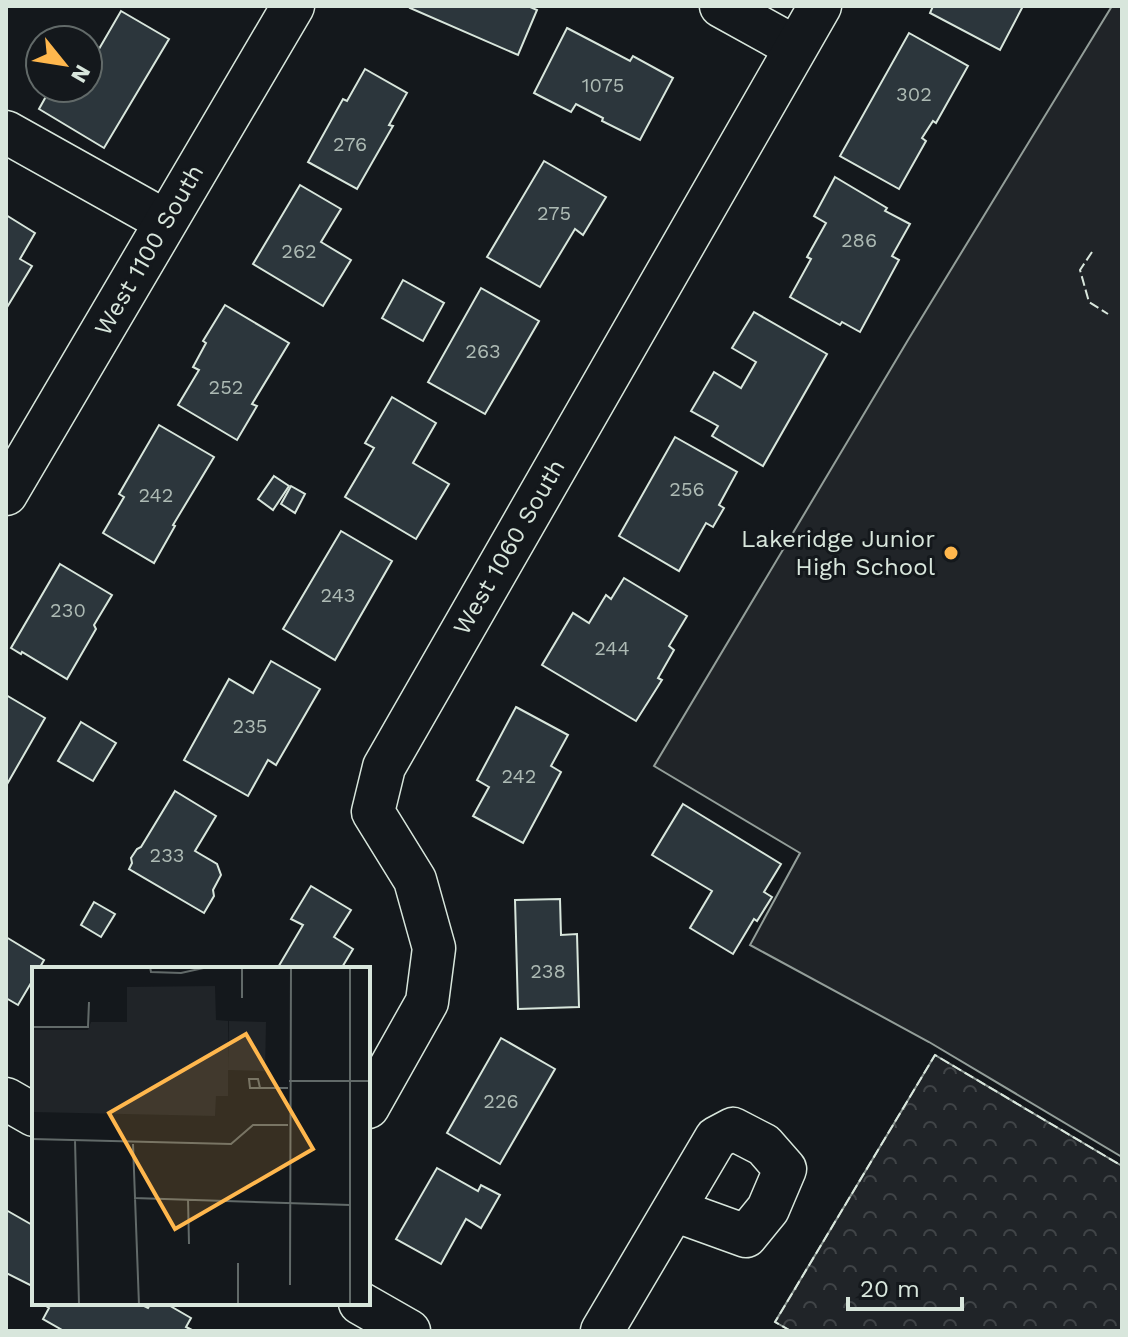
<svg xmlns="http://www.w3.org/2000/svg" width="1128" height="1337" font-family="'Work Sans',sans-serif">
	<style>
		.grass { fill: #202428; stroke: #939e99; stroke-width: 2 }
		.park { fill: url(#park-crowns); stroke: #939e99; stroke-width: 2 }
		.building { fill: #2c363c; stroke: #d8e6dc; stroke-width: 2 }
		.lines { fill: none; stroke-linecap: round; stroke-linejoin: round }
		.minor-casing { stroke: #d8e6dc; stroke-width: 45 }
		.minor { stroke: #14181c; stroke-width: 42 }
		.fence { stroke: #d8e6dc; stroke-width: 2; stroke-dasharray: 10 4; stroke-linecap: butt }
		.poi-dot { fill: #ffb74d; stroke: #14181c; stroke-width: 3 }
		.labels { text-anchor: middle; stroke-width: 6; stroke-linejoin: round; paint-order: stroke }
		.number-label { font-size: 20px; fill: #adbab4 }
		.street-label { font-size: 24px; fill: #d8e6dc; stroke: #14181c }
		.poi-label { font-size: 24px; fill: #d8e6dc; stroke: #14181c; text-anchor: end }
		.inset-road { fill: none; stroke: #626a69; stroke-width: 2 }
		.view { fill: #ffb74d; fill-opacity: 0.15; stroke: #ffb74d; stroke-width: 4 }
		.inset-edge { fill: none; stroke: #d8e6dc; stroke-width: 4 }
	</style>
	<defs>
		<pattern id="park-crowns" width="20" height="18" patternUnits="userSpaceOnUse" patternTransform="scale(2)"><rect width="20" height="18" fill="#202428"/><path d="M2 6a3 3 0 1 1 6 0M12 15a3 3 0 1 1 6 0" fill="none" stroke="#404447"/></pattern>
	</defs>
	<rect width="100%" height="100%" fill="#14181c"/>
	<path class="grass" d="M1112,6H1122V1157L929,1042L750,945L800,853L654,766L908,340Z"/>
	<path class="park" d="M935,1055L1122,1166V1331H791L775,1322Z"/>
	<g class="building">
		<path d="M411,6H528L537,10L518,55L410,8Z"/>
		<path d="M933,6H1023L1000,50L930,13Z"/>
		<path d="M121,11L169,39L104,148L39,109L49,91L47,88H88V58L92,61Z"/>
		<path d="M567,28L630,61L633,56L673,78L640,140L602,121L603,118L576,104L571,112L534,93Z"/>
		<path d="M909,33L968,66L936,123L933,121L922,138L926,141L899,189L840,156Z"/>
		<path d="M365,69L407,93L389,125L393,126L357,189L308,162L343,99L347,101Z"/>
		<path d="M544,161L606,197L583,235L575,229L540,287L487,257Z"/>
		<path d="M835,177L887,208L885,211L910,224L892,256L899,260L860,332L842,322L840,325L790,297L811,259L807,257L826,223L814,216Z"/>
		<path d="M300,185L341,209L321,242L351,260L323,306L253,264Z"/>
		<path d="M6,215L35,233L20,259L32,266L6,309Z"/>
		<path d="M403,280L444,303L423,341L382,318Z"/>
		<path d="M481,288L539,321L485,414L428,382Z"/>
		<path d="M225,305L289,343L252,404L257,406L237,440L178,405L199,370L193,367L206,343L203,341Z"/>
		<path d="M754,312L827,354L763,466L712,436L718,426L691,411L714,372L741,388L756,362L732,348Z"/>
		<path d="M392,397L436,423L413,463L449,484L416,539L345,497L374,448L365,443Z"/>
		<path d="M159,425L214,457L173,525L175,526L154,563L103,533L124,497L119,494Z"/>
		<path d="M675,437L737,472L719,505L724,508L713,527L706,523L679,571L619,536Z"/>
		<path d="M274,476L289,486L273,510L258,499Z"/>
		<path d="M291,486L305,494L295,513L281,504Z"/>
		<path d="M341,531L392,561L335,660L283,629Z"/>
		<path d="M60,564L112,595L94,625L96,629L67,679L22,652L21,654L11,648Z"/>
		<path d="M624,578L687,616L669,646L674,650L658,678L662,680L636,721L542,665L573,613L589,623L606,595L611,599Z"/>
		<path d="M271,661L320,689L276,765L268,760L248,796L184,760L229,679L253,693Z"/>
		<path d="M6,695L45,718L6,786Z"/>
		<path d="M516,707L568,735L551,766L561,772L523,843L473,816L489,787L477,780Z"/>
		<path d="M81,722L116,743L93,781L58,761Z"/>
		<path d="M175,791L216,816L195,851L217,864L221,875L213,890L214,896L204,913L129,869L132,863L131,858L137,849L141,847Z"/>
		<path d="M683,804L781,864L764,892L772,897L757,921L754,919L733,954L690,928L712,891L652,855Z"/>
		<path d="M311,886L351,910L334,937L353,949L341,969H277L303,925L291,919Z"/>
		<path d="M560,899L561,935L577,934L579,1007L518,1009L515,900Z"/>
		<path d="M94,902L115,914L101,937L81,925Z"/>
		<path d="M6,937L44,960L39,969H34V978L18,1005L6,998Z"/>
		<path d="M501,1038L555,1069L500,1164L447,1133Z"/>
		<path d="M437,1168L478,1191L481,1185L500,1195L481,1228L466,1219L441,1264L396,1239Z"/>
		<path d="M6,1210L34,1226V1283L32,1286L6,1273Z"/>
		<path d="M48,1303H138L148,1308L151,1303H165L191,1318L186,1327L192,1330L64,1331L43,1319L49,1308L46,1306Z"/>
	</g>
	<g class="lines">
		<defs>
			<g id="minor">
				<path d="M721,6L795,47"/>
				<path d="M6,132L165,221"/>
				<path d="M6,494L293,6"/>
				<path d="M6,1099L34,1115"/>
				<path d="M368,1107L427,1002L434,948L415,880L373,812L384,767L820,6"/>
				<path d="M360,1303L409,1331"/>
				<path d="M602,1331L716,1138L733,1129L764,1145L785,1169L768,1209L746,1236L674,1210"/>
			</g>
		</defs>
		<use href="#minor" class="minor-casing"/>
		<use href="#minor" class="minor"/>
		<g class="fence">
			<path d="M1092,252L1080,270L1089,302L1108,314"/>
			<path d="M791,1331L775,1322L935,1055L1122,1166"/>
		</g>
	</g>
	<circle class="poi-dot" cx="951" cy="553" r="8"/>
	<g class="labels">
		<g class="number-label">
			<text x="603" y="92">1075</text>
			<text x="914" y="101">302</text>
			<text x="350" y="151">276</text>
			<text x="554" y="220">275</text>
			<text x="859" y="247">286</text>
			<text x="299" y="258">262</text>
			<text x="483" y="358">263</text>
			<text x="226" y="394">252</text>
			<text x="687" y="496">256</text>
			<text x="156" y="502">242</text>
			<text x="338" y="602">243</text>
			<text x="68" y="617">230</text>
			<text x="612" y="655">244</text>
			<text x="250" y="733">235</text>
			<text x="519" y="783">242</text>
			<text x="167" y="862">233</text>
			<text x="548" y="978">238</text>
			<text x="501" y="1108">226</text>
		</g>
		<g class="street-label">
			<text transform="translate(149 250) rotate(-60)" y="8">West 1100 South</text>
			<text transform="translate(509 547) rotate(-60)" y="8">West 1060 South</text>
		</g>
		<g class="poi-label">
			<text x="935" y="547">Lakeridge Junior<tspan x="935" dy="28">High School</tspan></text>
		</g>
	</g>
	<g transform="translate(32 967)">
		<rect width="338" height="338" fill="#14181c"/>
		<path d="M183,19L184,53L196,54V129H184L183,149L0,145V63H56L59,55H95V20Z" fill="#202428"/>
		<path d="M197,54L234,55L233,104L196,103Z" fill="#202428"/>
		<path class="inset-road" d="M118,0L119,5L149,6L176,0M210,0V31M318,0V338M0,60H56L57,35M257,114H338M228,121L226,112H217L218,121H256M0,172L199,177L221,158H256M43,173L47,338M101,177L107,338M102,231L318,238M156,232L157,277M206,296V338M258,318L259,0"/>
		<path class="view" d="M214,67L281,182L143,262L77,146Z"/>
		<rect width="338" height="338" class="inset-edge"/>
	</g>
	<rect width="1128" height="1337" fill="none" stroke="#d8e6dc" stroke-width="16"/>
	<g transform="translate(64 64) rotate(120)"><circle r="38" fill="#14181c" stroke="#626a69" stroke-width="2"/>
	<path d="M0-6L14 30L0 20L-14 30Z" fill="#ffb74d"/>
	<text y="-12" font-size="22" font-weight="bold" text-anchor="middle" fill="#d8e6dc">N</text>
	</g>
	<path d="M848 1297v12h114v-12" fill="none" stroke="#d8e6dc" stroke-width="4"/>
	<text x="860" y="1297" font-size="24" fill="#d8e6dc" stroke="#14181c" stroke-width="6" paint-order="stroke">20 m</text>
</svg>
